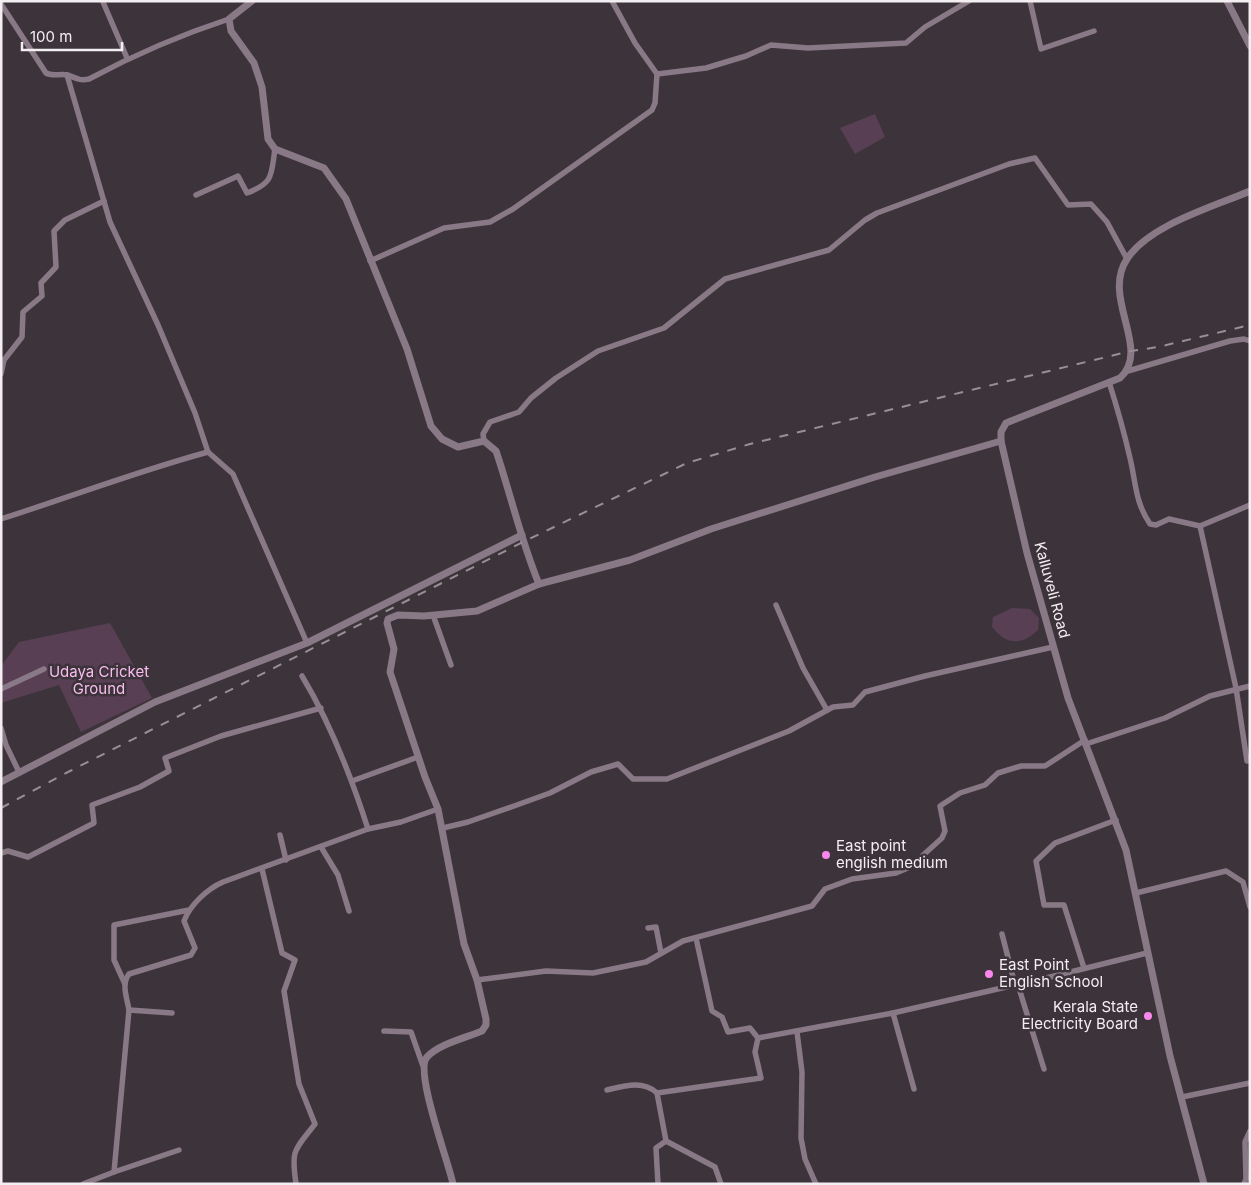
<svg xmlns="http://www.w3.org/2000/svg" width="1251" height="1185" font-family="Inter,sans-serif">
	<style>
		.green { fill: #593f54 }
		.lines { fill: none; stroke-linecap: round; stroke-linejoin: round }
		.minor { stroke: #897885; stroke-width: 5.5 }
		.tertiary { stroke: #897885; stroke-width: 7 }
		.rail { stroke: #979095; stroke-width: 2; stroke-dasharray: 9 9; stroke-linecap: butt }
		.poi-dot { fill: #f987e9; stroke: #3c343a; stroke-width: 2 }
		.labels { text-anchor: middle; stroke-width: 5; stroke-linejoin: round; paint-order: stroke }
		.street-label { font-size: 15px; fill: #f3eef2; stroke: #3c343a }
		.park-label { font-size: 15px; fill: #f9bdef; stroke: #3c343a }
		.poi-label { font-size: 15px; fill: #f3eef2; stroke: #3c343a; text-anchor: start }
	</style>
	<rect width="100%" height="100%" fill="#3c343a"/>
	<g class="green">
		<path d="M875,114L885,137L855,154L840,128Z"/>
		<path d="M1012,608L1030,609L1039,618L1038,630C1022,646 1006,645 992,627L993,617Z"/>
		<path d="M110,623L152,698L81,732L59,685L1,703V666L19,642Z"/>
	</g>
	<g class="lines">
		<g class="minor">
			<path d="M612,1L635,43L657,74"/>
			<path d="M1030,1L1041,49L1094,31"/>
			<path d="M103,2L127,58"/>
			<path d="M1,4L46,73C53,77 60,73 68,75C76,78 79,81 89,79C134,55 180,35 229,19"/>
			<path d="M67,75L110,222L158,325L195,413L208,452L233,474L307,643"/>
			<path d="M196,195L238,176L247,193C274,183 271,175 275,149"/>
			<path d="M370,261L444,228L490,222L513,209L652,110L655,103L657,74L706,68L746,56L771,45L808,48L906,43L925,27L969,1"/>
			<path d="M1128,371L1230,341L1244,339L1250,341"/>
			<path d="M1,374L4,360L22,337L23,312L42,296L41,283L56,267L54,231L65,220L104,201"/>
			<path d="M1109,382C1117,407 1124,432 1130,458C1136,483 1135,502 1150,524L1156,525L1169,519L1200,526"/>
			<path d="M484,441L483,434L490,422L519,412L531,398L556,378L598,351L664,328L725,279L829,250L865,220L877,213L1009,164L1035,158L1068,205L1091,204L1107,222L1127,259"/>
			<path d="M1,519C70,497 138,471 208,452"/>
			<path d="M776,605L803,668L827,710"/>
			<path d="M433,615L451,665"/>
			<path d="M302,676C331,724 351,776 368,829"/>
			<path d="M1,689L44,669"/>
			<path d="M1,728L6,745L19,772"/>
			<path d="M1086,744L1165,718L1210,696L1250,686"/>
			<path d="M1247,761L1236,688L1200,526L1250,505"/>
			<path d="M352,781L418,757"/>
			<path d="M443,828L468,822L514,806L550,793L591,772L618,764L633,779H667L789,731L833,707L853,705L865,692L925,676L1053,647"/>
			<path d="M280,835L286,860"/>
			<path d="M321,847L338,875L349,911"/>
			<path d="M1,853L8,851L28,857L94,823L92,805L140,787L169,771L165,758L221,736L321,708"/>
			<path d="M262,869L282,953L295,960L284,991L299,1084L315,1124C294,1151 291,1149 296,1184"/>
			<path d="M1136,893L1226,871L1243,882L1250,907"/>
			<path d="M648,928L656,927L661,953"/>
			<path d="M1002,934L1015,985H1018L1044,1069"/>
			<path d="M696,938L712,1011L722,1017L728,1032L750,1028L758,1038"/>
			<path d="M1084,968L1064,905H1044L1036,861L1055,843L1116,820"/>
			<path d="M477,980L546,971L593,973L646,962L683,941L812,906L825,889L852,879L896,873L910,867L942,838L945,831L940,806L960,793L985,785L998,773L1021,766H1045L1085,740"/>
			<path d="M125,984L114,960V925L189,910"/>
			<path d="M1018,985L1147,953"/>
			<path d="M129,1010L172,1013"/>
			<path d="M893,1013L914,1089"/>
			<path d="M384,1031L411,1032L423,1066"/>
			<path d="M797,1032L802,1072L801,1138L805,1159L816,1184"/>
			<path d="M758,1038L893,1013L1015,985"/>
			<path d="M607,1090C624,1086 643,1080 657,1093"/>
			<path d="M1182,1097L1250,1083"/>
			<path d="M666,1141L715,1167L721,1184"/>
			<path d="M114,1172L179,1150"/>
			<path d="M83,1184L114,1172L129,1010C127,998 121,984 129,974L191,955L195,948L184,921C190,905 207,889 223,882L368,829L401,822L438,809"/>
			<path d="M658,1184L656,1148L666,1141L657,1093L761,1078L755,1052L758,1038"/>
			<path d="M1244,1184L1246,1179L1245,1142L1250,1131"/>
		</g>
		<g class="tertiary">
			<path d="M252,1L229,19L231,31L254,63L262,87L268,139L275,149L324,168L346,199L407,349L431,426L442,439L458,447L484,441L496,451C511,495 521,541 539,584"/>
			<path d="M1227,1L1250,46"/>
			<path d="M1,782L155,702L307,643L522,535"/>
			<path d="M453,1184C449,1163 414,1071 427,1057C439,1044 465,1038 482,1031L486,1025V1019L477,980L464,944L438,809L425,777L390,672L394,649L387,623L388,619L398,615L424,616L477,611L539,584L630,560L711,529L875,477L1001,441"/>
			<path d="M1204,1184L1170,1056L1126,850L1068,698L1027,553L1001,441V432L1006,423L1120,378C1152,349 1101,298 1127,259C1149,225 1213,207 1250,191"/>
		</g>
		<path class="rail" d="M1,808L70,771L525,541L687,463L750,444L1131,351L1158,347L1250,325"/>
	</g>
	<g class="poi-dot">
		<circle cx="826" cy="855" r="5"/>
		<circle cx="989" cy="974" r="5"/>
		<circle cx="1148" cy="1016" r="5"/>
	</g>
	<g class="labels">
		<g class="street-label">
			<text transform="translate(1052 590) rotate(75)" y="5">Kalluveli Road</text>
		</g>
		<g class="park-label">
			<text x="99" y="677">Udaya Cricket<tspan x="99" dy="17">Ground</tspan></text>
		</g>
		<g class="poi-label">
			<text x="836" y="851">East point<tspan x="836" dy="17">english medium</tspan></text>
			<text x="999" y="970">East Point<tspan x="999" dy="17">English School</tspan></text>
			<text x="1138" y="1012" text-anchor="end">Kerala State<tspan x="1138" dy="17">Electricity Board</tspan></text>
		</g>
	</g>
	<rect width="1251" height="1185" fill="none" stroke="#f3eef2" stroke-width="5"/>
	<path d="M22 42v8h100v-8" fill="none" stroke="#f3eef2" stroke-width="2.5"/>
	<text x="30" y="42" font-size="15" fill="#f3eef2" stroke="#3c343a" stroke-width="4" paint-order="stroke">100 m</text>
</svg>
